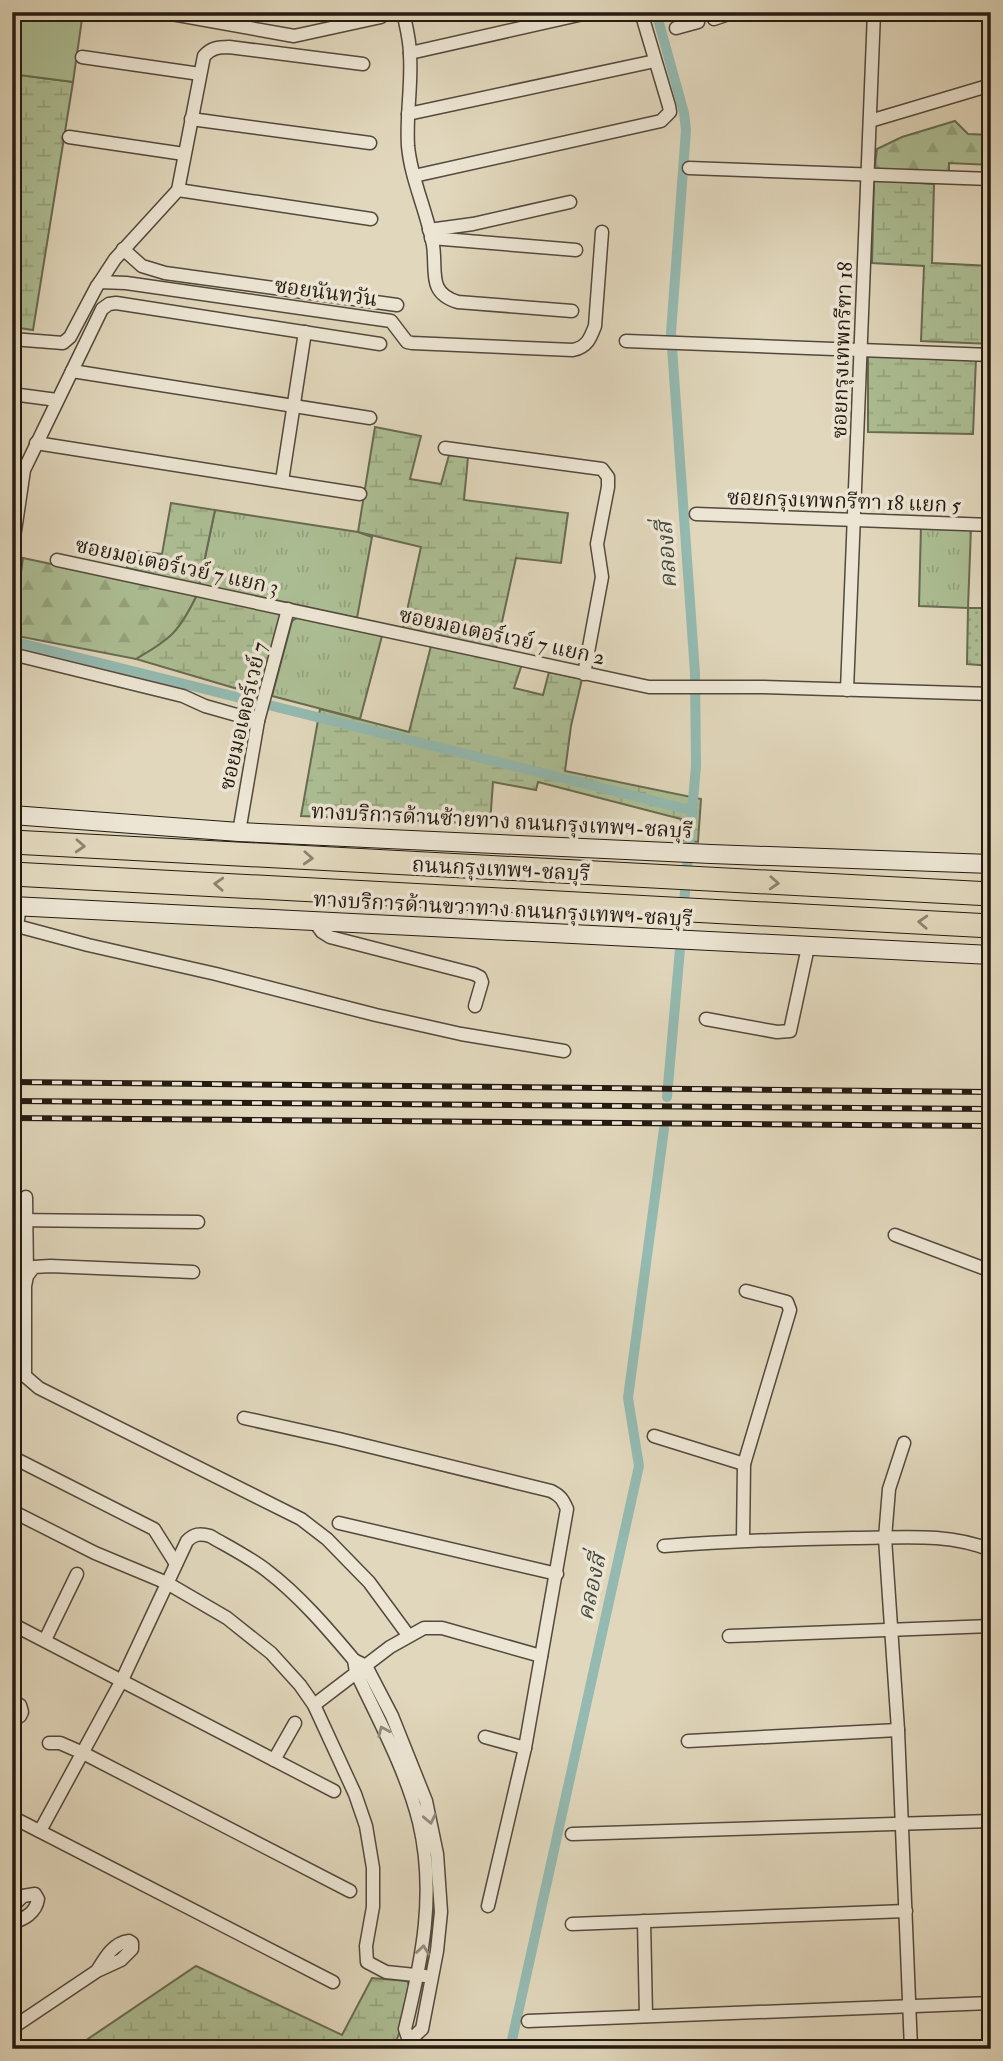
<svg xmlns="http://www.w3.org/2000/svg" width="1003" height="2061" font-family="'IM FELL Double Pica','Noto Serif Thai',serif">
	<style>
		.grass { fill: url(#grass-tufts); stroke: #686c53; stroke-width: 2 }
		.forest { fill: url(#forest-firs); stroke: #686c53; stroke-width: 2 }
		.wetland { fill: url(#wetland-marsh); stroke: #686c53; stroke-width: 2 }
		.garden { fill: url(#garden-dots); stroke: #686c53; stroke-width: 2 }
		.pitch { fill: #adbf95; stroke: #686c53; stroke-width: 2 }
		.lines { fill: none; stroke-linecap: round; stroke-linejoin: round }
		.canal { stroke: #94bab1; stroke-width: 10 }
		.minor-casing { stroke: #53493c; stroke-width: 15 }
		.secondary-casing { stroke: #241a11; stroke-width: 20 }
		.motorway-casing { stroke: #241a11; stroke-width: 25 }
		.minor { stroke: #ece5d3; stroke-width: 12 }
		.secondary { stroke: #ece5d3; stroke-width: 18 }
		.motorway { stroke: #e1d7bc; stroke-width: 23 }
		.rail-casing { stroke: #241a11; stroke-width: 6 }
		.rail { stroke: #ece5d3; stroke-width: 3.5; stroke-dasharray: 10; stroke-linecap: butt }
		.oneway { stroke: #8c826f }
		.oneway2 { stroke: #928a7c }
		.labels { text-anchor: middle; stroke-width: 7; stroke-linejoin: round; paint-order: stroke }
		.street-label { font-size: 21px; fill: #241a11; stroke: #ece5d3 }
		.water-label { font-size: 23px; font-style: italic; fill: #464a41; stroke: #ece5d3 }
	</style>
	<defs>
		<pattern id="grass-tufts" width="24" height="20" patternUnits="userSpaceOnUse" patternTransform="scale(1.75)"><rect width="24" height="20" fill="#adbf95"/><path d="M3 7l-1-3M5 7V3M7 7l1-3M15 17l-1-3M17 17v-4M19 17l1-3" fill="none" stroke="#95a47f"/></pattern>
		<pattern id="forest-firs" width="22" height="20" patternUnits="userSpaceOnUse" patternTransform="scale(1.75)"><rect width="22" height="20" fill="#adbf95"/><path d="M5 1l3.5 6h-7zM16 11l3.5 6h-7z" fill="#95a47f"/></pattern>
		<pattern id="wetland-marsh" width="20" height="14" patternUnits="userSpaceOnUse" patternTransform="scale(1.75)"><rect width="20" height="14" fill="#adbf95"/><path d="M1 5h8M5 5V1M11 12h8M15 12V8" fill="none" stroke="#95a47f"/></pattern>
		<pattern id="garden-dots" width="8" height="8" patternUnits="userSpaceOnUse" patternTransform="scale(1.75)"><rect width="8" height="8" fill="#adbf95"/><path d="M2 2h.1M6 6h.1" fill="none" stroke="#95a47f" stroke-width="1.8" stroke-linecap="round"/></pattern>
	</defs>
	<rect width="100%" height="100%" fill="#e1d7bc"/>
	<filter id="stains"><feTurbulence type="fractalNoise" baseFrequency=".00286" numOctaves="4"/><feColorMatrix values="0 0 0 0 .2 0 0 0 0 .09 0 0 0 0 .02 0 0 0 .5 -.17"/></filter>
	<radialGradient id="worn" r=".72"><stop offset=".6" stop-color="#630" stop-opacity="0"/><stop offset="1" stop-color="#630" stop-opacity=".3"/></radialGradient>
	<g class="grass">
		<path d="M215,510L358,532L372,537L357,618L199,586Z"/>
		<path d="M921,525L971,527L968,608L919,606Z"/>
		<path d="M299,617L382,636L360,719L272,696L292,621Z"/>
	</g>
	<g class="forest">
		<path d="M955,121L968,134L991,135V165L949,163V174L874,172L877,149L902,137Z"/>
		<path d="M23,558L197,595C179,632 171,639 136,659L12,635Z"/>
	</g>
	<g class="wetland">
		<path d="M12,74L73,82L33,330L12,327Z"/>
		<path d="M874,180L934,184L932,263L991,266V344L921,341L924,266L872,263Z"/>
		<path d="M868,356L976,358L973,434L868,432Z"/>
		<path d="M375,427L421,436L410,479L441,484L449,455L468,457L464,500L568,513L561,563L516,558L496,649L403,629L421,547L358,532Z"/>
		<path d="M171,503L215,510L199,586L127,568L128,550L162,554Z"/>
		<path d="M197,595L282,613L258,695L136,659C171,639 179,632 197,595Z"/>
		<path d="M431,646L522,664L514,688L543,695L549,672L582,679L571,726L565,771L701,799L698,842L680,840L681,819L538,782L536,790L493,782L490,824L301,816L320,709L409,732Z"/>
		<path d="M196,1966L342,2035L372,1978L407,1981C417,1995 399,2033 393,2049H73Z"/>
	</g>
	<path class="garden" d="M968,608H991V666L967,664Z"/>
	<path class="pitch" d="M12,12H83L73,82L12,74Z"/>
	<g class="lines">
		<g class="canal">
			<path d="M656,12L684,113L686,130L671,333L695,673L696,766L667,1097"/>
			<path d="M12,641L694,811"/>
			<path d="M510,2049L639,1466L628,1398L664,1129"/>
		</g>
		<defs>
			<g id="minor">
				<path d="M161,12L294,36L381,17"/>
				<path d="M403,12C406,26 410,40 410,55C412,85 406,115 408,146C411,180 427,211 433,245C437,271 427,293 458,302L572,311"/>
				<path d="M714,19L734,12"/>
				<path d="M676,28L698,22"/>
				<path d="M410,53L592,12"/>
				<path d="M82,57L200,74"/>
				<path d="M408,114L655,61"/>
				<path d="M191,119L370,143"/>
				<path d="M870,121L991,85"/>
				<path d="M69,137L184,154"/>
				<path d="M689,168L991,179"/>
				<path d="M414,176L661,121L670,112L669,106L641,12"/>
				<path d="M178,190L371,219"/>
				<path d="M429,230L473,224L570,202"/>
				<path d="M431,238L576,250"/>
				<path d="M123,249L142,266L165,273L397,305"/>
				<path d="M100,282L115,259L178,190L204,56C211,48 218,47 229,47L363,64"/>
				<path d="M12,339L63,343L70,337L97,286L100,282L126,283L391,321L407,342L412,343L573,350C587,347 590,339 595,326L602,232"/>
				<path d="M626,341L991,355"/>
				<path d="M72,371L370,418"/>
				<path d="M12,394L57,400"/>
				<path d="M36,443L360,494"/>
				<path d="M445,448L602,469L608,477V487L597,544L602,577L584,674"/>
				<path d="M282,481L305,332"/>
				<path d="M696,514L991,525"/>
				<path d="M12,551L24,470L102,309L109,304L116,303L380,344"/>
				<path d="M57,560L649,687H763L991,694"/>
				<path d="M12,654L183,696L205,706L258,721"/>
				<path d="M847,690L874,12"/>
				<path d="M239,832L258,721L288,609"/>
				<path d="M20,906L17,926L88,945L216,974L376,1015L461,1034L564,1051"/>
				<path d="M314,921L322,932L330,937L474,974L480,977L482,982L475,1006"/>
				<path d="M706,1019L777,1032L790,1031L808,947"/>
				<path d="M26,1197L27,1276"/>
				<path d="M12,1220L198,1222"/>
				<path d="M895,1235L991,1271"/>
				<path d="M193,1272L50,1266L34,1267L27,1276L25,1286V1376L39,1388L301,1519L327,1539L369,1582L408,1635"/>
				<path d="M244,1418L339,1439L551,1491C561,1496 563,1500 567,1509L525,1748L488,1906"/>
				<path d="M654,1436L744,1464"/>
				<path d="M904,1443L889,1489L885,1538L898,1730L911,2049"/>
				<path d="M12,1457L154,1529L176,1564"/>
				<path d="M12,1511L95,1553L167,1583L227,1618L271,1653L300,1685L314,1705L355,1794L366,1826L373,1868V1907L366,1946L367,1962L386,1972L425,1976"/>
				<path d="M339,1523L557,1574"/>
				<path d="M743,1540L744,1464L790,1310L787,1302L746,1291"/>
				<path d="M664,1546C727,1541 790,1539 853,1538C900,1538 946,1532 991,1550"/>
				<path d="M12,1624L334,1791"/>
				<path d="M729,1636L991,1626"/>
				<path d="M45,1640L77,1574"/>
				<path d="M12,1702L20,1705L22,1712L20,1716H12"/>
				<path d="M314,1705L390,1647L424,1628H442L541,1656"/>
				<path d="M485,1737L525,1748"/>
				<path d="M688,1741L898,1730"/>
				<path d="M49,1743H60L83,1753L350,1891"/>
				<path d="M274,1760L295,1723"/>
				<path d="M12,1817L333,1982"/>
				<path d="M40,1831L122,1680L187,1541C194,1534 200,1533 210,1536C229,1547 249,1557 266,1570C299,1595 328,1629 354,1660"/>
				<path d="M572,1834L991,1821"/>
				<path d="M12,1907L23,1896L35,1894L38,1899C36,1913 24,1919 12,1923"/>
				<path d="M644,1921L646,2016"/>
				<path d="M572,1924L906,1911"/>
				<path d="M528,2021L991,2003"/>
				<path d="M12,2028L97,1971L121,1960L132,1949V1943L129,1941C113,1943 105,1958 97,1971"/>
				<path d="M406,2049L409,2041L422,2029L437,1951L441,1912L437,1854L426,1801L392,1716L366,1666L354,1660L356,1672C379,1721 406,1770 419,1822C436,1893 422,1960 405,2029L409,2041"/>
			</g>
			<g id="secondary">
				<path d="M12,815L239,832L711,854L991,864"/>
				<path d="M12,906L991,955"/>
			</g>
			<g id="motorway">
				<path d="M12,842L991,894"/>
				<path d="M12,874L991,926"/>
			</g>
		</defs>
		<use href="#minor" class="minor-casing"/>
		<use href="#secondary" class="secondary-casing"/>
		<use href="#motorway" class="motorway-casing"/>
		<use href="#minor" class="minor"/>
		<use href="#secondary" class="secondary"/>
		<use href="#motorway" class="motorway"/>
		<defs>
			<g id="rail">
				<path d="M12,1082L991,1092"/>
				<path d="M12,1101L991,1109"/>
				<path d="M12,1118L991,1126"/>
			</g>
		</defs>
		<use href="#rail" class="rail-casing"/>
		<use href="#rail" class="rail"/>
	</g>
	<defs><path id="oneway-chevron" d="M-2-3.5L2.5 0L-2 3.5" fill="none" stroke-width="1.6" stroke-linecap="round" stroke-linejoin="round" transform="scale(1.75)"/></defs>
	<g class="oneway">
		<use href="#oneway-chevron" transform="translate(80 846) rotate(3)"/>
		<use href="#oneway-chevron" transform="translate(308 858) rotate(3)"/>
		<use href="#oneway-chevron" transform="translate(774 883) rotate(3)"/>
		<use href="#oneway-chevron" transform="translate(219 884) rotate(-177)"/>
		<use href="#oneway-chevron" transform="translate(923 922) rotate(-177)"/>
	</g>
	<g class="oneway2">
		<use href="#oneway-chevron" transform="translate(383 1731) rotate(-114)"/>
		<use href="#oneway-chevron" transform="translate(430 1819) rotate(78)"/>
		<use href="#oneway-chevron" transform="translate(423 1950) rotate(-82)"/>
	</g>
	<g class="labels">
		<g class="street-label">
			<text transform="translate(326 292) rotate(8)" y="7">ซอยนันทวัน</text>
			<text transform="translate(842 350) rotate(-88)" y="7">ซอยกรุงเทพกรีฑา 18</text>
			<text transform="translate(844 501) rotate(2)" y="7">ซอยกรุงเทพกรีฑา 18 แยก 5</text>
			<text transform="translate(177 566) rotate(12)" y="7">ซอยมอเตอร์เวย์ 7 แยก 3</text>
			<text transform="translate(502 636) rotate(12)" y="7">ซอยมอเตอร์เวย์ 7 แยก 2</text>
			<text transform="translate(243 716) rotate(-77)" y="7">ซอยมอเตอร์เวย์ 7</text>
			<text transform="translate(502 821) rotate(3)" y="7">ทางบริการด้านซ้ายทาง ถนนกรุงเทพฯ-ชลบุรี</text>
			<text transform="translate(501 869) rotate(3)" y="7">ถนนกรุงเทพฯ-ชลบุรี</text>
			<text transform="translate(503 909) rotate(3)" y="7">ทางบริการด้านขวาทาง ถนนกรุงเทพฯ-ชลบุรี</text>
		</g>
		<g class="water-label">
			<text transform="translate(666 555) rotate(-94)" y="8">คลองสี่</text>
			<text transform="translate(591 1587) rotate(-78)" y="8">คลองสี่</text>
		</g>
	</g>
	<rect width="1003" height="2061" fill="none" stroke="#e1d7bc" stroke-width="42"/>
	<rect x="14" y="14" width="975" height="2033" fill="none" stroke="#241a11" stroke-width="3.5"/>
	<rect x="21" y="21" width="961" height="2019" fill="none" stroke="#241a11" stroke-width="2"/>
	<rect width="100%" height="100%" filter="url(#stains)"/>
	<rect width="100%" height="100%" fill="url(#worn)"/>
</svg>
